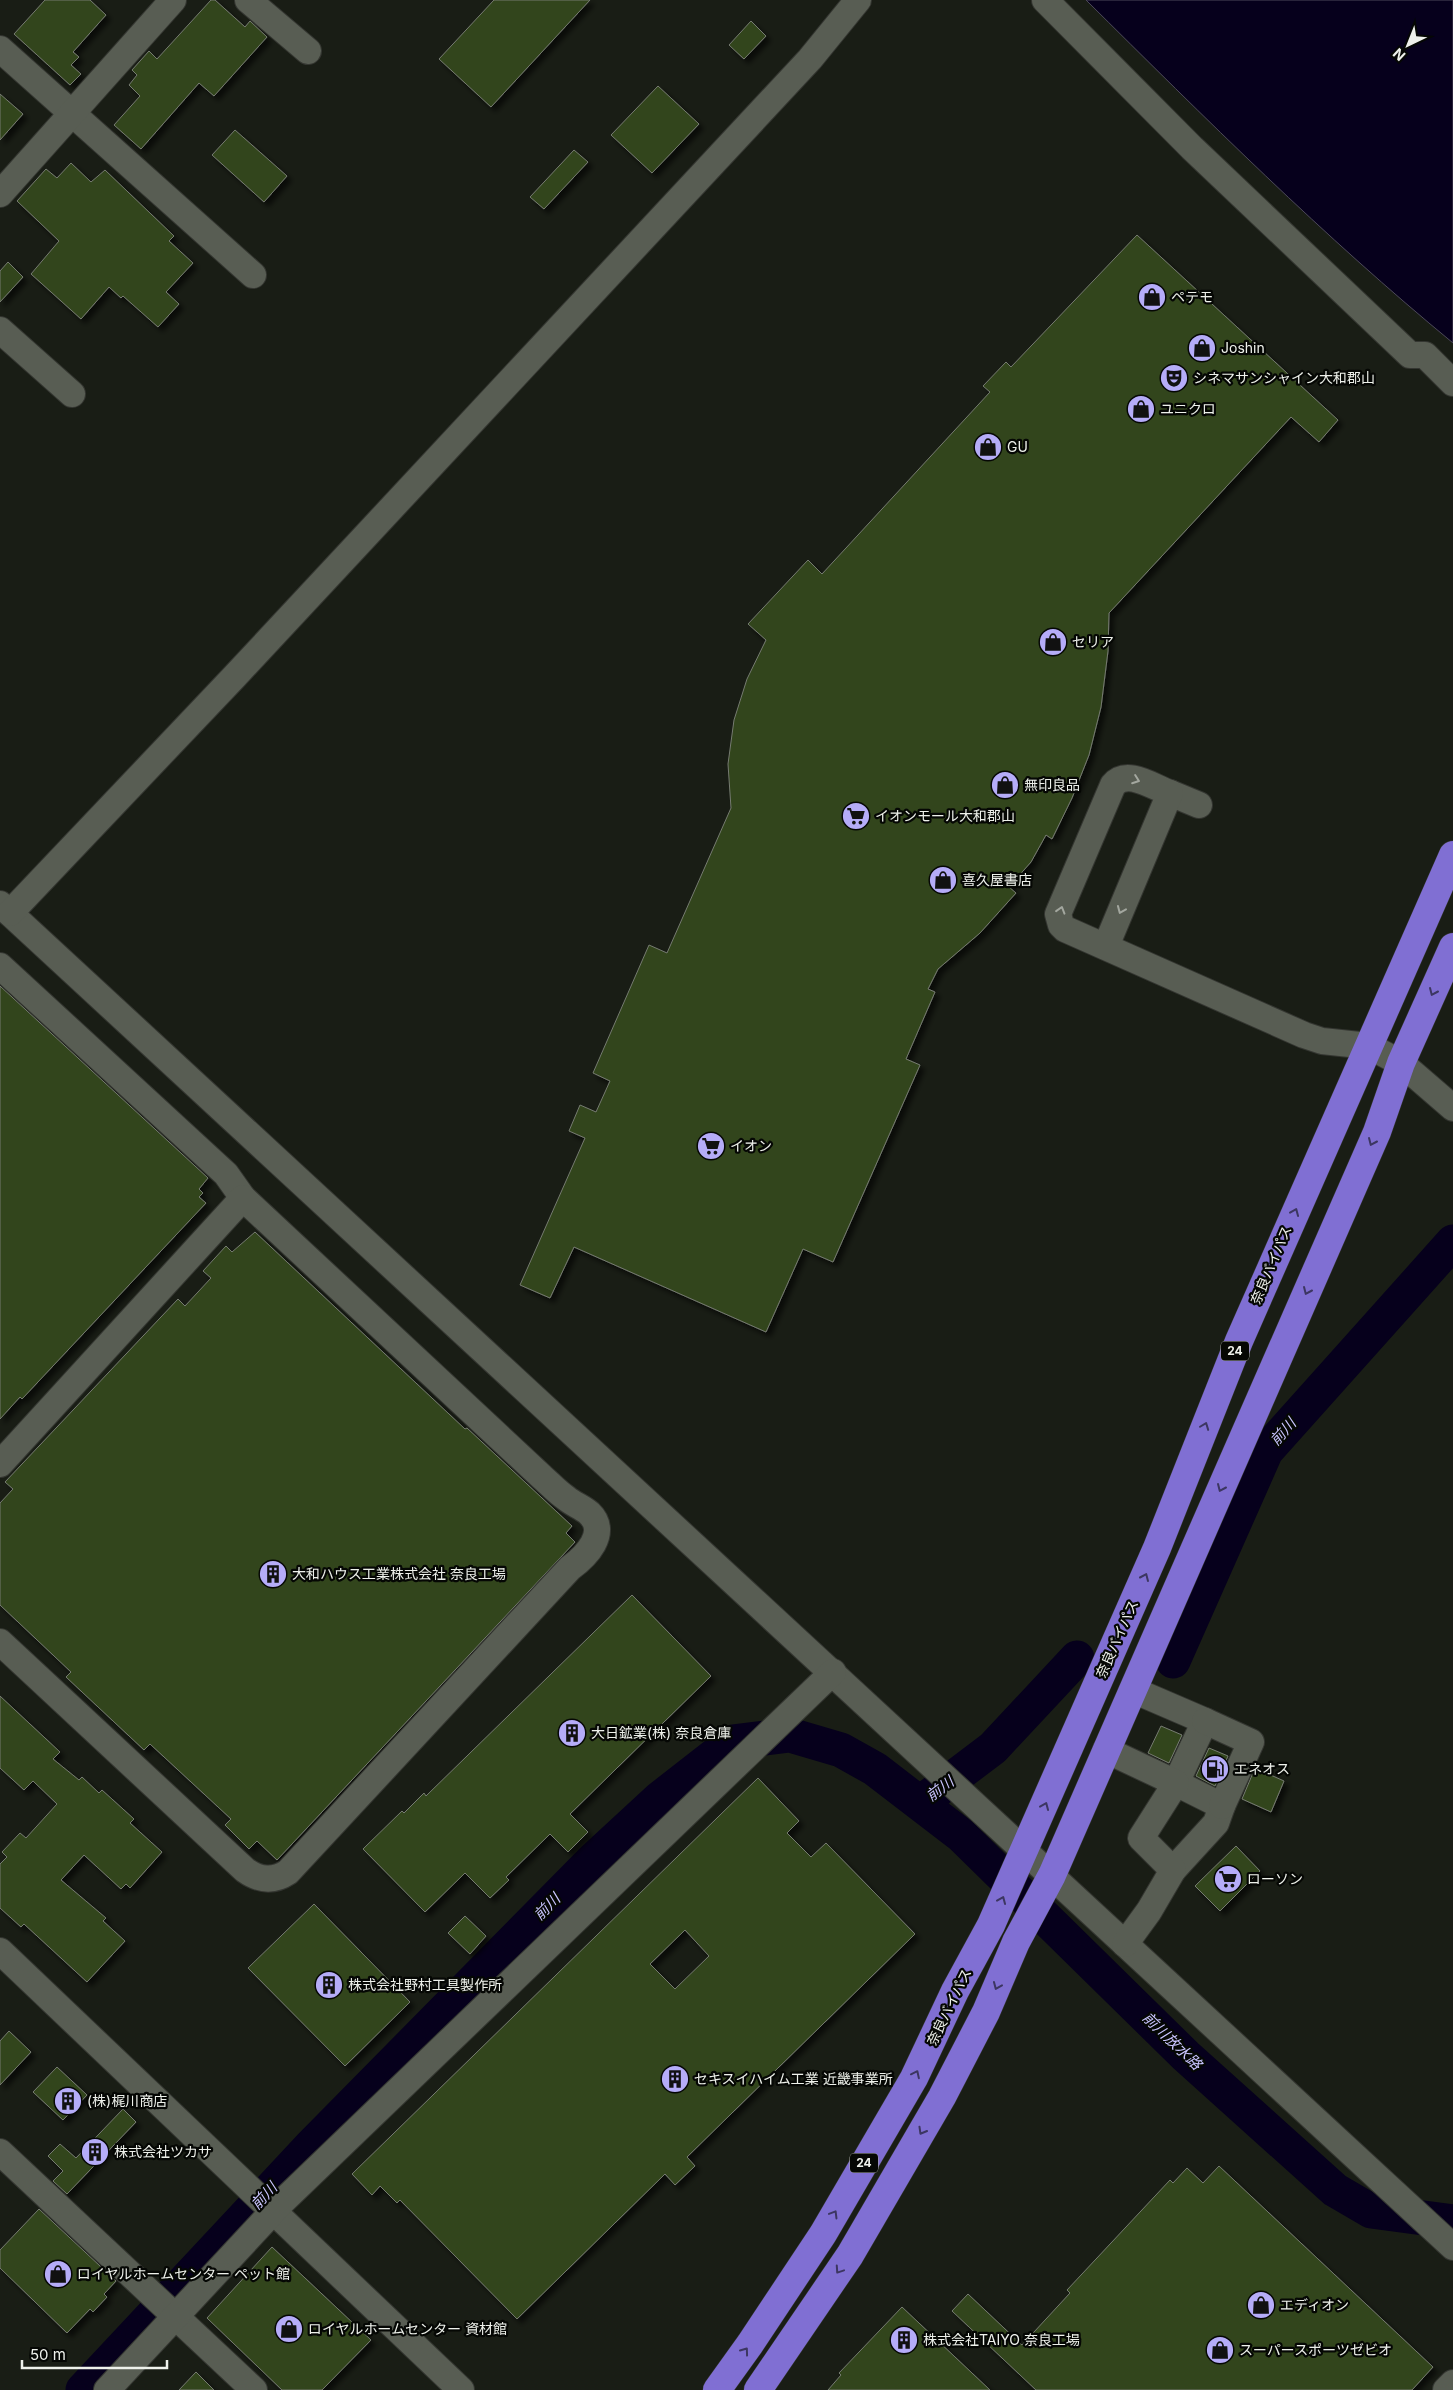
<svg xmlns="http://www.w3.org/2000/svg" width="1453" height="2390" font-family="Inter,'Noto Sans JP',sans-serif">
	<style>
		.water { fill: #06001c; stroke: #4c485a }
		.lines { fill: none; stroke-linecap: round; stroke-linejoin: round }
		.river { stroke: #06001c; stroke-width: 35 }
		.building { fill: #31451a; stroke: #767b71; fill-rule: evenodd; filter: url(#shadow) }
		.minor-casing { stroke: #343631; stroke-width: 28 }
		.highway-casing { stroke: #343631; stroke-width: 29 }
		.minor { stroke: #585d53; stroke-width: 26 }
		.highway { stroke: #806fd3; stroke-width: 28 }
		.oneway { stroke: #a3a79f }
		.oneway2 { stroke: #3c3661 }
		.labels { text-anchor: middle; stroke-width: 4.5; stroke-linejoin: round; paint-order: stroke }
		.shield { fill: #050704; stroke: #a8aba6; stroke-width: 1 }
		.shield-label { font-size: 12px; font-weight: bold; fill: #eef1eb }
		.poi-label { font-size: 14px; fill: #eef1eb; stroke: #050704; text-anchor: start }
		.street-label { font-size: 14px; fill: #eef1eb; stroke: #050704 }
		.water-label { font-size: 15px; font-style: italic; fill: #cac5ff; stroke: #050704 }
	</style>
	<defs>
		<filter id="shadow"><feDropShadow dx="4.5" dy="4.5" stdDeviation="2.5" flood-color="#0009"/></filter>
	</defs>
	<rect width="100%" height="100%" fill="#191d15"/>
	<path class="water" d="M1086,0H1453V343C1324,237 1205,118 1086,0Z"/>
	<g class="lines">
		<g class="river">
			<path d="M1173,1661L1266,1451L1453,1242"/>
			<path d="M923,1801L993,1748L1077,1658"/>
			<path d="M83,2390L312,2145L594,1859L659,1799L732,1742L790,1735L841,1750L875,1769L961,1835L1186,2056L1335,2190L1371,2211L1453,2222"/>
		</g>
	</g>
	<g class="building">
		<path d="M45,0H90L106,15L73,52L79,57L71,65L81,74L70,85L14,34Z"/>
		<path d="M211,0H215L245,27L250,21L267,37L214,96L199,83L141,149L114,125L140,96L129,85L137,75L132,70L149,51L157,59Z"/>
		<path d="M494,0H590L491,107L439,59Z"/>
		<path d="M751,21L766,36L744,59L729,45Z"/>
		<path d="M658,86L699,124L652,173L611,135Z"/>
		<path d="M0,94L23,114L0,140Z"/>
		<path d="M235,130L287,176L264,202L212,155Z"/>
		<path d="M574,150L588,162L544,209L530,197Z"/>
		<path d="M71,163L91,182L105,170L174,236L169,241L193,263L166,292L179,304L158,327L123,296L121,298L109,287L81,319L31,274L59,241L17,201L46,169L57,178Z"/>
		<path d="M1137,235L1338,420L1319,442L1291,417L1109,613L1108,651L1101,707L1089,755L1072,798L1052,839L1046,835L1031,862L1009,887L1016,893L980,933L938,969L928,989L935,992L906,1059L920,1065L833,1262L803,1249L766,1332L574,1247L550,1298L520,1285L585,1138L569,1131L580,1105L596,1112L610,1081L593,1073L649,945L667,953L731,808L728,764L734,720L747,679L766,640L748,624L808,560L822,574L990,392L983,386L1006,362L1011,367Z"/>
		<path d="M8,262L23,277L0,302V271Z"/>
		<path d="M0,986L208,1178L199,1189L203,1193L199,1197L206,1203L22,1399L20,1397L0,1419Z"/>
		<path d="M255,1232L465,1429L467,1428L572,1526L566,1533L575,1542L277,1860L257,1841L249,1849L225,1825L231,1819L150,1744L144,1750L66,1677L71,1672L0,1605V1503L13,1489L5,1482L178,1299L185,1306L211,1278L203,1271L226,1246L232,1252Z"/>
		<path d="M632,1595L711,1676L570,1814L588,1832L568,1852L550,1834L506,1877L509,1880L490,1898L465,1873L425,1912L363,1849L402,1811L404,1813L424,1793L426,1796Z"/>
		<path d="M0,1696L60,1752L53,1759L79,1780L82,1777L99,1793L102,1790L134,1819L130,1823L162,1852L130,1888L126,1884L121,1889L84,1855L61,1880L106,1918L103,1921L125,1941L87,1982L24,1924L21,1927L0,1908V1864L7,1857L2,1852L20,1833L26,1838L57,1804L33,1781L24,1790L0,1768Z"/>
		<path d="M1161,1726L1182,1735L1169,1763L1148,1753Z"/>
		<path d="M1209,1748L1228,1756L1215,1786L1196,1776Z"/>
		<path d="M1255,1768L1284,1781L1271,1812L1242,1799Z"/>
		<path d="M758,1778L799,1821L787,1833L811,1857L826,1843L915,1934L687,2157L695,2166L675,2185L665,2174L517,2319L400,2200L397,2203L380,2186L372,2195L352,2174ZM685,1930L709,1956L675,1989L650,1964Z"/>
		<path d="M1236,1846L1260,1871L1220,1911L1195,1886Z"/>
		<path d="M314,1904L410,2002L345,2066L248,1968Z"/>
		<path d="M465,1916L486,1936L470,1954L448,1933Z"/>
		<path d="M9,2031L31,2052L0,2085V2041Z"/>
		<path d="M57,2067L87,2095L63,2120L33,2092Z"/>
		<path d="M123,2109L136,2122L67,2194L53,2181L63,2171L48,2156L60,2144L76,2158Z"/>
		<path d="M1219,2166L1433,2367L1412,2390H1036L952,2311L968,2294L1022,2345L1070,2293L1067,2290L1170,2180L1173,2183L1187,2168L1203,2183Z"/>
		<path d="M39,2209L116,2281L104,2294L107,2297L93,2312L90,2309L67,2333L0,2268V2250Z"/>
		<path d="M272,2247L371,2340L322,2390H282L207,2318Z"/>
		<path d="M902,2307L990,2390H828L841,2375L839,2373Z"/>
		<path d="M196,2372L214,2390H179Z"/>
	</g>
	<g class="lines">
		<defs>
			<g id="minor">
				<path d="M248,0L308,51"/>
				<path d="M1045,0L1192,148L1410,355H1425L1453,383"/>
				<path d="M0,49L253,275"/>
				<path d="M0,194L173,0"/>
				<path d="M0,330L72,394"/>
				<path d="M1170,793L1199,805"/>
				<path d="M0,904L1453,2247"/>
				<path d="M10,913L235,676L810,59L858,0"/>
				<path d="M1106,946L1170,793C1153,787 1127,768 1113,785L1058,914L1061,925L1065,929L1304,1035L1322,1041L1369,1046L1401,1063L1453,1108"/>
				<path d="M0,966L226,1174L243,1198"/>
				<path d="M0,1464L243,1198L542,1477C550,1484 557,1492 566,1498C573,1504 582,1507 589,1513C610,1533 585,1557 570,1568L288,1872C273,1882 259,1880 245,1870L0,1642"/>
				<path d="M1133,1690L1205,1721L1176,1783L1222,1806L1216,1823L1173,1870"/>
				<path d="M1205,1721L1251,1742L1222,1806"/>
				<path d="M1106,1750L1176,1783L1141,1838L1173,1870L1149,1911L1125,1944"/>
				<path d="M0,1951L461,2390"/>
				<path d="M0,2152L254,2390"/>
				<path d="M107,2390L281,2203L833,1672"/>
				<path d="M1446,2390L1453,2383"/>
			</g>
			<g id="highway">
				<path d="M717,2390L750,2344L823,2234L914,2078L955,1991L991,1925L1157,1548L1239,1341L1453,855"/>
				<path d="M758,2390L850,2255L942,2097L986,2012L1016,1942L1052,1875L1377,1132L1401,1063L1453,947"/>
			</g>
		</defs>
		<use href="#minor" class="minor-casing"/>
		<use href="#highway" class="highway-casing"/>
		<use href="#minor" class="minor"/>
		<use href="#highway" class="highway"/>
	</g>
	<defs><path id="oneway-chevron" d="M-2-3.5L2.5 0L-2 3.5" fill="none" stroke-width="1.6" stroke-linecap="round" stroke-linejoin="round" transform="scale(1.25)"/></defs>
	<g class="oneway">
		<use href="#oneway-chevron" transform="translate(1136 780) rotate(20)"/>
		<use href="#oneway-chevron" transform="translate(1061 910) rotate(-73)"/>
		<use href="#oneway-chevron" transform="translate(1121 910) rotate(113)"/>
	</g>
	<g class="oneway2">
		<use href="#oneway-chevron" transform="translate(1433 992) rotate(114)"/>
		<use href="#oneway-chevron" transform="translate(1372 1142) rotate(114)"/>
		<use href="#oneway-chevron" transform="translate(1295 1212) rotate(-67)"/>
		<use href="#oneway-chevron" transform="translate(1307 1291) rotate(114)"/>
		<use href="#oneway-chevron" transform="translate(1205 1426) rotate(-69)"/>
		<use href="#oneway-chevron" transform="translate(1221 1488) rotate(114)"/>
		<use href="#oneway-chevron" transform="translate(1145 1577) rotate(-66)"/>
		<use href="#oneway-chevron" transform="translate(1045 1806) rotate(-67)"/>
		<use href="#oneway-chevron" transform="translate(1002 1900) rotate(-67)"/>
		<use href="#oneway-chevron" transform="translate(997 1986) rotate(113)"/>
		<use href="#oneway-chevron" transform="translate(916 2074) rotate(-64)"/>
		<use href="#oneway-chevron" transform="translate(922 2131) rotate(120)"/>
		<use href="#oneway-chevron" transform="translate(834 2214) rotate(-59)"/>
		<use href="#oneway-chevron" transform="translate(839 2270) rotate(124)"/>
		<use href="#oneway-chevron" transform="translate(745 2351) rotate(-54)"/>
	</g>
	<defs>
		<symbol id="shop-disc" viewBox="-11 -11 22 22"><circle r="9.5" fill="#b5acf8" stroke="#050704"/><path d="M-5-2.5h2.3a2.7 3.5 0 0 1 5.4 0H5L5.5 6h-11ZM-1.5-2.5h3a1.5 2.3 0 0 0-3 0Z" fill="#111"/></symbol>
		<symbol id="theatre-disc" viewBox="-11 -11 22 22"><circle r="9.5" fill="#b5acf8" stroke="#050704"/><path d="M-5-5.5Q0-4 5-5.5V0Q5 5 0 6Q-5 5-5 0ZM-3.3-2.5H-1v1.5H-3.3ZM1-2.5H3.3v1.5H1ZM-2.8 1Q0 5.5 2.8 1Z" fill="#111"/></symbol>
		<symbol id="supermarket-disc" viewBox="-11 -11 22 22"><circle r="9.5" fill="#b5acf8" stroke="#050704"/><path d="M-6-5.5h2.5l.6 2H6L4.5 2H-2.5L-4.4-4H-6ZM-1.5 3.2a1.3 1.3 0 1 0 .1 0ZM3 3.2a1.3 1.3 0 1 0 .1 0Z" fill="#111"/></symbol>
		<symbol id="building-disc" viewBox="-11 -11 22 22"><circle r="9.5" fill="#b5acf8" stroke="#050704"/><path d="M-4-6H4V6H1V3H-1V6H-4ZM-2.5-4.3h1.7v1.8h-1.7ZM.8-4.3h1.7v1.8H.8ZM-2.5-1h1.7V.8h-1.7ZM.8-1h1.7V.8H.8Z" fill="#111"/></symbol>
		<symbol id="fuel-disc" viewBox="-11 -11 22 22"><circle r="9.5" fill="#b5acf8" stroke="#050704"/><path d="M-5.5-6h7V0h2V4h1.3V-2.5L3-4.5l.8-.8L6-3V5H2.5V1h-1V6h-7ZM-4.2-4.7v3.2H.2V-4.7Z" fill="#111"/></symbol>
	</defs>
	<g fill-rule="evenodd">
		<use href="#shop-disc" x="1136" y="281" width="32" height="32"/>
		<use href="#shop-disc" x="1186" y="332" width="32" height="32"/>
		<use href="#theatre-disc" x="1158" y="362" width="32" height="32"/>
		<use href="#shop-disc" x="1125" y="393" width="32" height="32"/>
		<use href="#shop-disc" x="972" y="431" width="32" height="32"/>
		<use href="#shop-disc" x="1037" y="626" width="32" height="32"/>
		<use href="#shop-disc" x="989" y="769" width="32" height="32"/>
		<use href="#supermarket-disc" x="840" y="800" width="32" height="32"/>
		<use href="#shop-disc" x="927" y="864" width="32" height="32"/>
		<use href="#supermarket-disc" x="695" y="1130" width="32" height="32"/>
		<use href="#building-disc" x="257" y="1558" width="32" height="32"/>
		<use href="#building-disc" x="556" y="1717" width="32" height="32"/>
		<use href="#fuel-disc" x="1199" y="1753" width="32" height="32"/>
		<use href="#supermarket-disc" x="1212" y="1863" width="32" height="32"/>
		<use href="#building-disc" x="313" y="1969" width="32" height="32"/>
		<use href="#building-disc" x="659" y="2063" width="32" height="32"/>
		<use href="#building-disc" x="52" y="2085" width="32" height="32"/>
		<use href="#building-disc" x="79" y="2136" width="32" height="32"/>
		<use href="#shop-disc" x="42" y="2258" width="32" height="32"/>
		<use href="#shop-disc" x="1245" y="2289" width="32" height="32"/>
		<use href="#shop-disc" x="273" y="2313" width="32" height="32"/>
		<use href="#building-disc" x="888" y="2324" width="32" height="32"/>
		<use href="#shop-disc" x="1204" y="2334" width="32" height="32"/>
	</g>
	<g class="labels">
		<g class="shield">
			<rect x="1221" y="1341.5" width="28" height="19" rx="4"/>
			<rect x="850" y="2153.5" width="28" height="19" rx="4"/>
		</g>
		<g class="shield-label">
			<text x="1235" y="1355">24</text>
			<text x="864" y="2167">24</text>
		</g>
		<g class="poi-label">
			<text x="1171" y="302">ペテモ</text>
			<text x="1221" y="353">Joshin</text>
			<text x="1193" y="383">シネマサンシャイン大和郡山</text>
			<text x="1160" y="414">ユニクロ</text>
			<text x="1007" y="452">GU</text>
			<text x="1072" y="647">セリア</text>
			<text x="1024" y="790">無印良品</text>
			<text x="875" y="821">イオンモール大和郡山</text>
			<text x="962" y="885">喜久屋書店</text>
			<text x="730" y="1151">イオン</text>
			<text x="292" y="1579">大和ハウス工業株式会社 奈良工場</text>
			<text x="591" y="1738">大日鉱業(株) 奈良倉庫</text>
			<text x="1234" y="1774">エネオス</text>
			<text x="1247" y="1884">ローソン</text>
			<text x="348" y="1990">株式会社野村工具製作所</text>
			<text x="694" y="2084">セキスイハイム工業 近畿事業所</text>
			<text x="87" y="2106">(株)梶川商店</text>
			<text x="114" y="2157">株式会社ツカサ</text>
			<text x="77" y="2279">ロイヤルホームセンター ペット館</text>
			<text x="1280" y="2310">エディオン</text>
			<text x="308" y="2334">ロイヤルホームセンター 資材館</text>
			<text x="923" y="2345">株式会社TAIYO 奈良工場</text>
			<text x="1239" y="2355">スーパースポーツゼビオ</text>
		</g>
		<g class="street-label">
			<text transform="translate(1271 1265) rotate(-67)" y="5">奈良バイパス</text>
			<text transform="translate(1117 1639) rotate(-66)" y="5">奈良バイパス</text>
			<text transform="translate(949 2007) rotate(-64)" y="5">奈良バイパス</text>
		</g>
		<g class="water-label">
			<text transform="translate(1283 1432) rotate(-48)" y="5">前川</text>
			<text transform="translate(940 1789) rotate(-37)" y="5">前川</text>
			<text transform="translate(547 1907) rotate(-45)" y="5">前川</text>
			<text transform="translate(1172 2041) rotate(44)" y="5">前川放水路</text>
			<text transform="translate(264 2196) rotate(-47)" y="5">前川</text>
		</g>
	</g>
	<g transform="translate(1408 45) rotate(223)" stroke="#050704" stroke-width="4" paint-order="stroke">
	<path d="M0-4L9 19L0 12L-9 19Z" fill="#eef1eb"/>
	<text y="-8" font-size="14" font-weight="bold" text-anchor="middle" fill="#eef1eb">N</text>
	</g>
	<path d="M22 2360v8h145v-8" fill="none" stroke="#eef1eb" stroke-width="2.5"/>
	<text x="30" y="2360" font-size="15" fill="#eef1eb" stroke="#050704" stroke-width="4" paint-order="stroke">50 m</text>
</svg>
